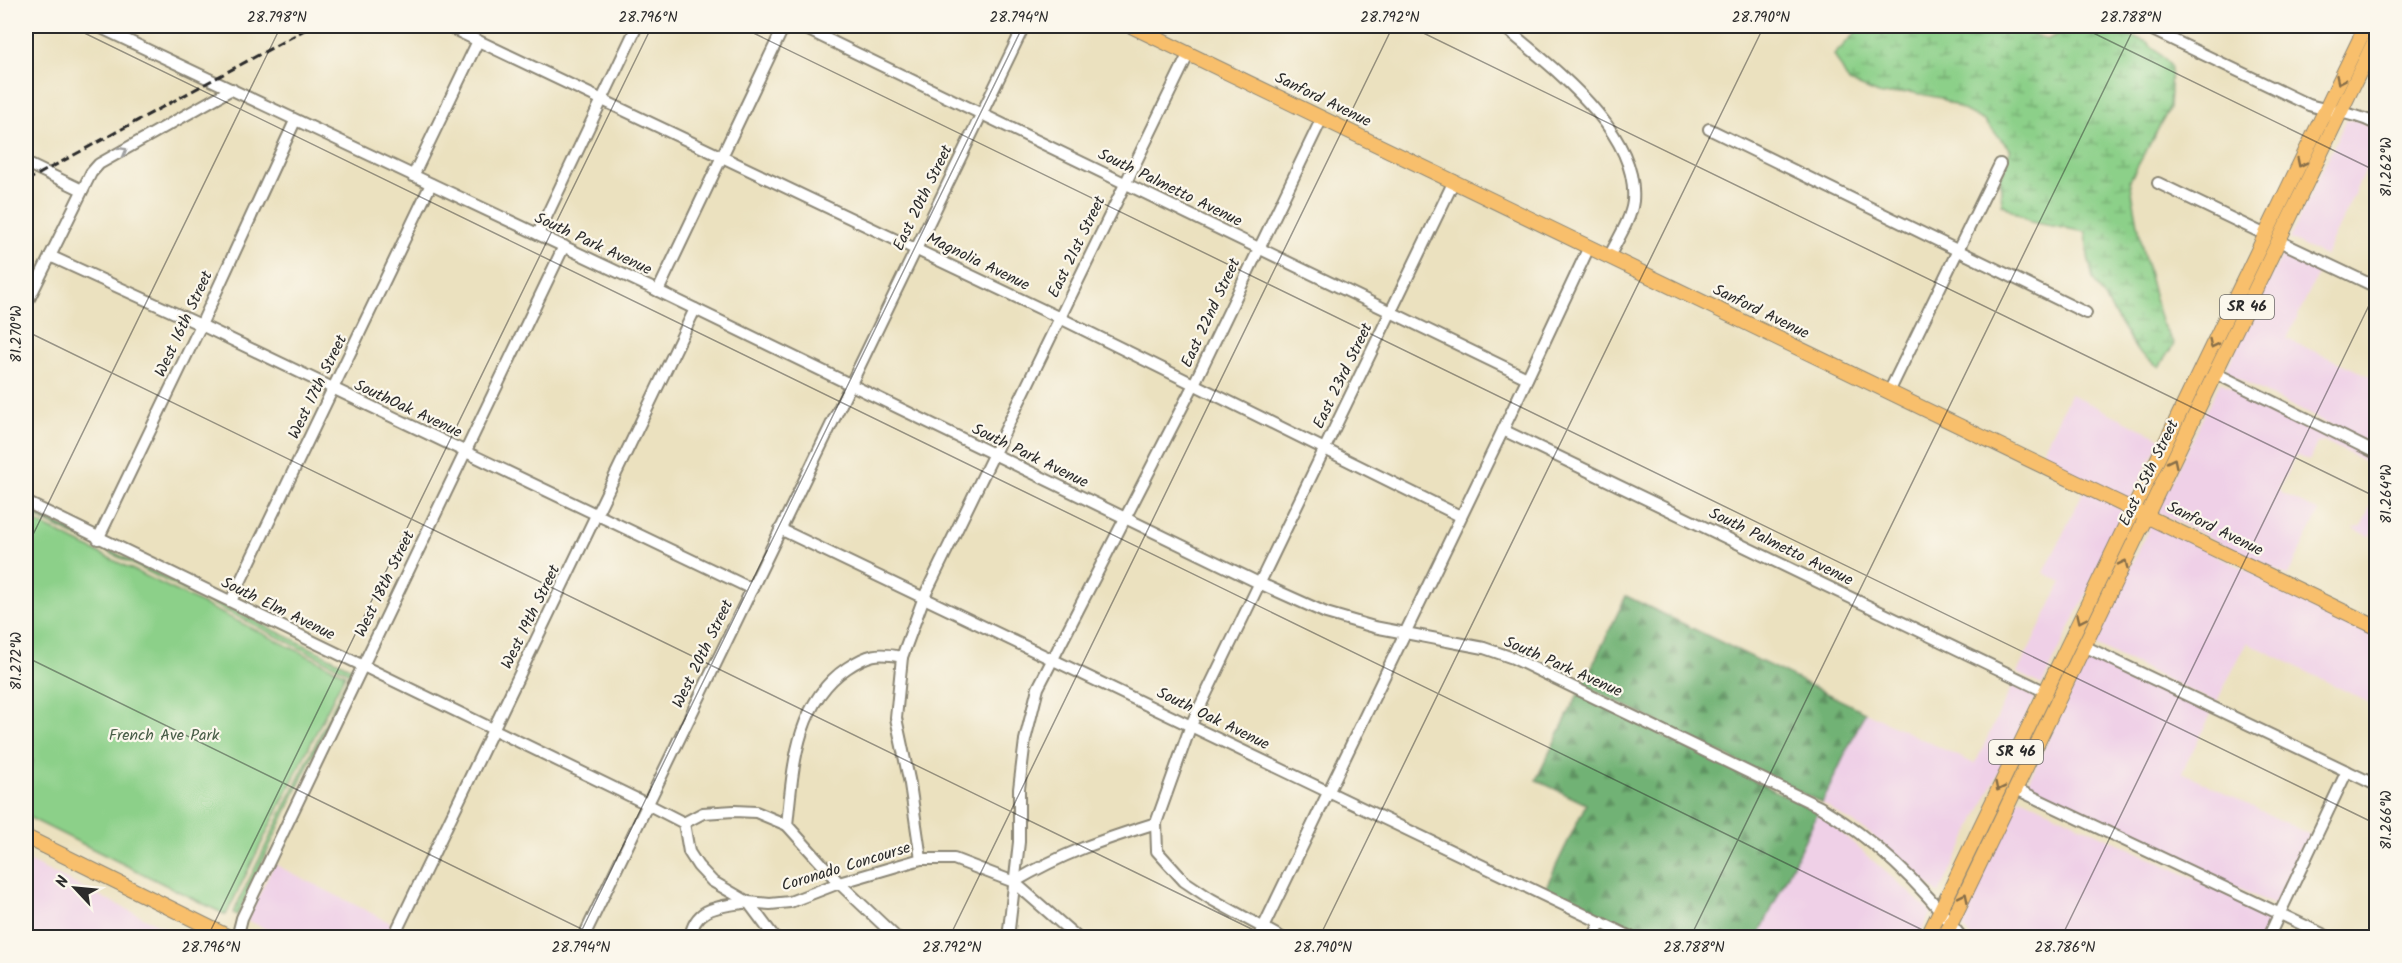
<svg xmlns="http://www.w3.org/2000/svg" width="2402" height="963" viewBox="0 0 2402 963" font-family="Kalam,sans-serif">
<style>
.built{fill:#efd0e7}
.green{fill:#8cd089;stroke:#5c7e5a;stroke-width:1.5}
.forest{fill:url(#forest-firs);stroke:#4e6e50;stroke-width:1.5}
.wetland{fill:url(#wetland-marsh);stroke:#5c7e5a;stroke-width:1.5}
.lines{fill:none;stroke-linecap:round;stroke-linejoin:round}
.minor-casing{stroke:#8b8675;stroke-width:14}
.major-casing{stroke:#8b8675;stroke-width:16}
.minor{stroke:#fff;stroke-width:10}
.major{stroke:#f8bf6c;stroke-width:14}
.rail{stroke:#2b2b2b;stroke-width:3;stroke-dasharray:9 4.5;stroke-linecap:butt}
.oneway{stroke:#876e48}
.oneway2{stroke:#a0a0a0}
.ticks{fill:none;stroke:#2b2b2b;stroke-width:1.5;stroke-opacity:0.45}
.labels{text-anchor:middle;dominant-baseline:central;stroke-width:4.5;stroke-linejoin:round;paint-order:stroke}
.shield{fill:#fbf7ec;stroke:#696865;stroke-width:1.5}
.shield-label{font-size:15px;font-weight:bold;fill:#2b2b2b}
.street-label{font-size:16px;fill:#2b2b2b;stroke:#fbf7ec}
.park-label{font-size:16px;fill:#485d47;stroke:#fbf7ec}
.neatline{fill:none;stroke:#2b2b2b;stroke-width:2}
.ticks-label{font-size:15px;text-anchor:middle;fill:#2b2b2b}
</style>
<defs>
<pattern id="forest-firs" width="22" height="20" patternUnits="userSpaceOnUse" patternTransform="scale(1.5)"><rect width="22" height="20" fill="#71b275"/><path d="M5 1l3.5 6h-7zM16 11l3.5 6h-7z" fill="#5d9160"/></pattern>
<pattern id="wetland-marsh" width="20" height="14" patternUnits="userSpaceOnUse" patternTransform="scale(1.5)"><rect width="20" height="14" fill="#8cd089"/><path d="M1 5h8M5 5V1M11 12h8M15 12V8" fill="none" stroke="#73a970"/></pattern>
</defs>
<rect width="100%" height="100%" fill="#fbf7ec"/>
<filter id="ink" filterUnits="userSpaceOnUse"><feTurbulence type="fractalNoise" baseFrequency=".0167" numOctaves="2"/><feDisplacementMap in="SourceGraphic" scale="12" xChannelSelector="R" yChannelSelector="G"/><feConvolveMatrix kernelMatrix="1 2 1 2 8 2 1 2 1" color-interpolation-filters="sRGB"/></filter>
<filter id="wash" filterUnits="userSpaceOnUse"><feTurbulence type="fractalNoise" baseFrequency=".008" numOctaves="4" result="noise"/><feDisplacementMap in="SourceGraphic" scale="24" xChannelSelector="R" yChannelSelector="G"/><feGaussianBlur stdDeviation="1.35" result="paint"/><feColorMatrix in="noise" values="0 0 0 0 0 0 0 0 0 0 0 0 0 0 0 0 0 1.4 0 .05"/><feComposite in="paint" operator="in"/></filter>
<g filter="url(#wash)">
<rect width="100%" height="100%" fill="#ebe1bf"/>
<g class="built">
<polygon points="2346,120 2357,120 2376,129 2376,147 2325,256 2289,239"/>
<polygon points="2284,250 2321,267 2287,339 2376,379 2376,448 2225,372"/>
<polygon points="2220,382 2376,459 2376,491 2369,485 2375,467 2324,441 2317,443 2309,461 2298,456 2294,458 2279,489 2280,492 2319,512 2288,576 2157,512"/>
<polygon points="2070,394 2161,438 2130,501 2040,457"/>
<polygon points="2084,490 2127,511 2042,685 2017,673 2062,582 2044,573"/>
<polygon points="2376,493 2376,524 2371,537 2353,528 2361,527"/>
<polygon points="2151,524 2376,632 2376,706 2247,642 2216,703 2093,644"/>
<polygon points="2089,655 2212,712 2182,772 2310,835 2276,906 2025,788"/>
<polygon points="2014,682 2037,694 1939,894 1868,832 1822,803 1865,712 1975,764"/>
<polygon points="2020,797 2272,915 2262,938 1970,937 1960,922"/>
<polygon points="1818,812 1931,912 1919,937 1758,937"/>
<polygon points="26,860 184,937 26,937"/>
<polygon points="274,864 393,924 386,937 283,937 247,920"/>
</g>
<g class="green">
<polygon points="26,517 345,674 226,915 26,816 26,775 33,761 26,757"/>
<polygon points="101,546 354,669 237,915 233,913 350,673 100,548"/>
</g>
<g class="forest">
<polygon points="26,508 101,546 100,548 26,512"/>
<polygon points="1626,596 1865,712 1822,803 1583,685"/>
<polygon points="1578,694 1818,812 1758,937 1645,937 1545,889 1586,804 1536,780"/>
</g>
<polygon class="wetland" points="1862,26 2020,26 2022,29 2046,40 2071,29 2103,26 2147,42 2171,66 2169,109 2130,180 2143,252 2161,322 2174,344 2159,367 2137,351 2093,279 2088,256 2086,232 2031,222 2002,204 2000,178 2008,162 2004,160 2011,150 1984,121 1941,98 1910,92 1881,95 1849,82 1834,55"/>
</g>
<g filter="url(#ink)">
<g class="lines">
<g class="minor-casing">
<g id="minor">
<path d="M97,26L658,291L1259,583L1326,613L1374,627L1484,648L1513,658L1820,807C1876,840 1923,886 1962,938"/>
<polyline points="447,26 1060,318 1460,516"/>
<polyline points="800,26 1527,378"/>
<path d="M1503,26C1551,67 1639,130 1633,201C1631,220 1617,240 1609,257"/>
<path d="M2144,26L2309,105C2334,113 2353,112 2376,124"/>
<polyline points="1709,129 2086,313"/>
<polyline points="26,163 82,190"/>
<polyline points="413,176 478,41"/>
<polyline points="2158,183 2266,235"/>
<polyline points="538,234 637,26"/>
<polyline points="2279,241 2376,287"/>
<polyline points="50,256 201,325 752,589"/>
<polyline points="658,291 784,26"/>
<polyline points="26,305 91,173 99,164 232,89"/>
<polyline points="2215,373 2376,453"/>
<polyline points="1889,392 2000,164"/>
<polyline points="1503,430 2046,692"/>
<polyline points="26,502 647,804 684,823 689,852 698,866 712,881 748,902 770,904 790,902 839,883 921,859 954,859 1014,882 1078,938"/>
<polyline points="780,529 1633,938"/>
<polyline points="98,539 201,325 295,121"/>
<polyline points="231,601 431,184"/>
<polyline points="2084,646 2376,785"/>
<polyline points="2016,789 2331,938"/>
<polyline points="684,823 703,813 734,811 756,812 787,825 839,883 897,938"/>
<path d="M787,825C793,770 795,703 847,668C868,654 877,652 902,657"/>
<polyline points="921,859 910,784 896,718 902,657 924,597 1189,53"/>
<path d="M1014,882C1063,853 1102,840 1156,823"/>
<polyline points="237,938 242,918 564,246"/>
<polyline points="393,938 695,309"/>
<polyline points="583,938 1024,26"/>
<path d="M690,938C695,905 721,907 748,902L775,938"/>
<polyline points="1008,938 1019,842 1019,789 1025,740 1038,688 1194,384 1322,118"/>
<polyline points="1258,938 1503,430 1589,247"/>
<polyline points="1282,938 1211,899 1184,881 1157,851 1156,823 1191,725 1454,181"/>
<polyline points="1593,938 1601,922"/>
<polyline points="2268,938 2347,771"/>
</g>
</g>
<g class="major-casing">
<g id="major">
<polyline points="1131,26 2376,627"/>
<polyline points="26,837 231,938"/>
<polyline points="1927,938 2366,26"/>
<polyline points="1944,938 2376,38"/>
</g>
</g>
<use href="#minor" class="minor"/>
<use href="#major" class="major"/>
<polyline class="rail" points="26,181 312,26"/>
</g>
<defs><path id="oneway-chevron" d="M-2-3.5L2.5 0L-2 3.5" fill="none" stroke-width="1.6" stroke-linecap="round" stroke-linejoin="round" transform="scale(1.5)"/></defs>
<g class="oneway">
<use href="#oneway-chevron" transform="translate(2340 80) rotate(115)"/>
<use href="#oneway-chevron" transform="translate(2301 163) rotate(116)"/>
<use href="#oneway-chevron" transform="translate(2213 344) rotate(116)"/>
<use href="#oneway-chevron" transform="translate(2173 462) rotate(-64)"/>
<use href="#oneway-chevron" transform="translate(2124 564) rotate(-64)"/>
<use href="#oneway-chevron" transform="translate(2081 619) rotate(115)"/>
<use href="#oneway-chevron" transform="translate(1999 787) rotate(116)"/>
<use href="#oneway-chevron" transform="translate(1964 897) rotate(-64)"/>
</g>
<use class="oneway2" href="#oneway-chevron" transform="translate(123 151) rotate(-30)"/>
</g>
<path class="ticks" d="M70,26L1939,938M739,26L2376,824M1409,26L2376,497M2079,26L2376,171M26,331L1270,938M26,549L281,26M26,657L600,938M207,938L652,26M578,938L1023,26M949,938L1393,26M1319,938L1764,26M1690,938L2135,26M2061,938L2376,291"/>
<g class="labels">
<g class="shield">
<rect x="2220" y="295" width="54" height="24" rx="4.5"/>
<rect x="1989" y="740" width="54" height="24" rx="4.5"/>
</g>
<g class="shield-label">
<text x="2247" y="307">SR 46</text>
<text x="2016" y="752">SR 46</text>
</g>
<g class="street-label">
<text transform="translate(1323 100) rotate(26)">Sanford Avenue</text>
<text transform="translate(1170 188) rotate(26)">South Palmetto Avenue</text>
<text transform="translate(923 198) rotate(-64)">East 20th Street</text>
<text transform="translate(593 244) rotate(25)">South Park Avenue</text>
<text transform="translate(1077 247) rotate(-64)">East 21st Street</text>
<text transform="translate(978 262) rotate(26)">Magnolia Avenue</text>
<text transform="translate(1761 312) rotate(26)">Sanford Avenue</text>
<text transform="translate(1211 313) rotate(-65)">East 22nd Street</text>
<text transform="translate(184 324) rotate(-65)">West 16th Street</text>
<text transform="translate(1343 376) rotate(-64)">East 23rd Street</text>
<text transform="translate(318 387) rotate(-64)">West 17th Street</text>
<text transform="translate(408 409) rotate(25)">SouthOak Avenue</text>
<text transform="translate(1030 456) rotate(26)">South Park Avenue</text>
<text transform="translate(2149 473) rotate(-64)">East 25th Street</text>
<text transform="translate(2215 529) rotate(26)">Sanford Avenue</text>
<text transform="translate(1781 547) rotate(26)">South Palmetto Avenue</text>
<text transform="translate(385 584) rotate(-64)">West 18th Street</text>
<text transform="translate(278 609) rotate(26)">South Elm Avenue</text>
<text transform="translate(531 617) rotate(-64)">West 19th Street</text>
<text transform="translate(703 654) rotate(-64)">West 20th Street</text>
<text transform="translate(1563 667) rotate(24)">South Park Avenue</text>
<text transform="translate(1213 719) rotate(26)">South Oak Avenue</text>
<text transform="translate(846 867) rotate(-17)">Coronado Concourse</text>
</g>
<g class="park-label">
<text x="164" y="735">French Ave Park</text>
</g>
</g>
<rect width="2402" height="963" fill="none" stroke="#fbf7ec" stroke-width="66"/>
<g transform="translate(75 888) rotate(296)" stroke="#fbf7ec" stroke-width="4.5" paint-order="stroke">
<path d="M0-4.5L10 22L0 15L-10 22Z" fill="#2b2b2b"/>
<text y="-9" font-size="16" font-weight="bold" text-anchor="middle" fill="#2b2b2b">N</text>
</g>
<rect x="33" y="33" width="2336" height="897" class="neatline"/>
<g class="ticks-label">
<text x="277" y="22">28.798°N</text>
<text x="648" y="22">28.796°N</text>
<text x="1019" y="22">28.794°N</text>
<text x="1390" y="22">28.792°N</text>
<text x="1761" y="22">28.790°N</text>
<text x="2131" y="22">28.788°N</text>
<text transform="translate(2386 167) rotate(-90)" y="5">81.262°W</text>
<text transform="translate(16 334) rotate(-90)" y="5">81.270°W</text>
<text transform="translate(2386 494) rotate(-90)" y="5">81.264°W</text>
<text transform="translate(16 661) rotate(-90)" y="5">81.272°W</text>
<text transform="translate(2386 820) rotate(-90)" y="5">81.266°W</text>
<text x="211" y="952">28.796°N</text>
<text x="581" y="952">28.794°N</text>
<text x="952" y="952">28.792°N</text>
<text x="1323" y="952">28.790°N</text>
<text x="1694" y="952">28.788°N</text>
<text x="2065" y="952">28.786°N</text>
</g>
</svg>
